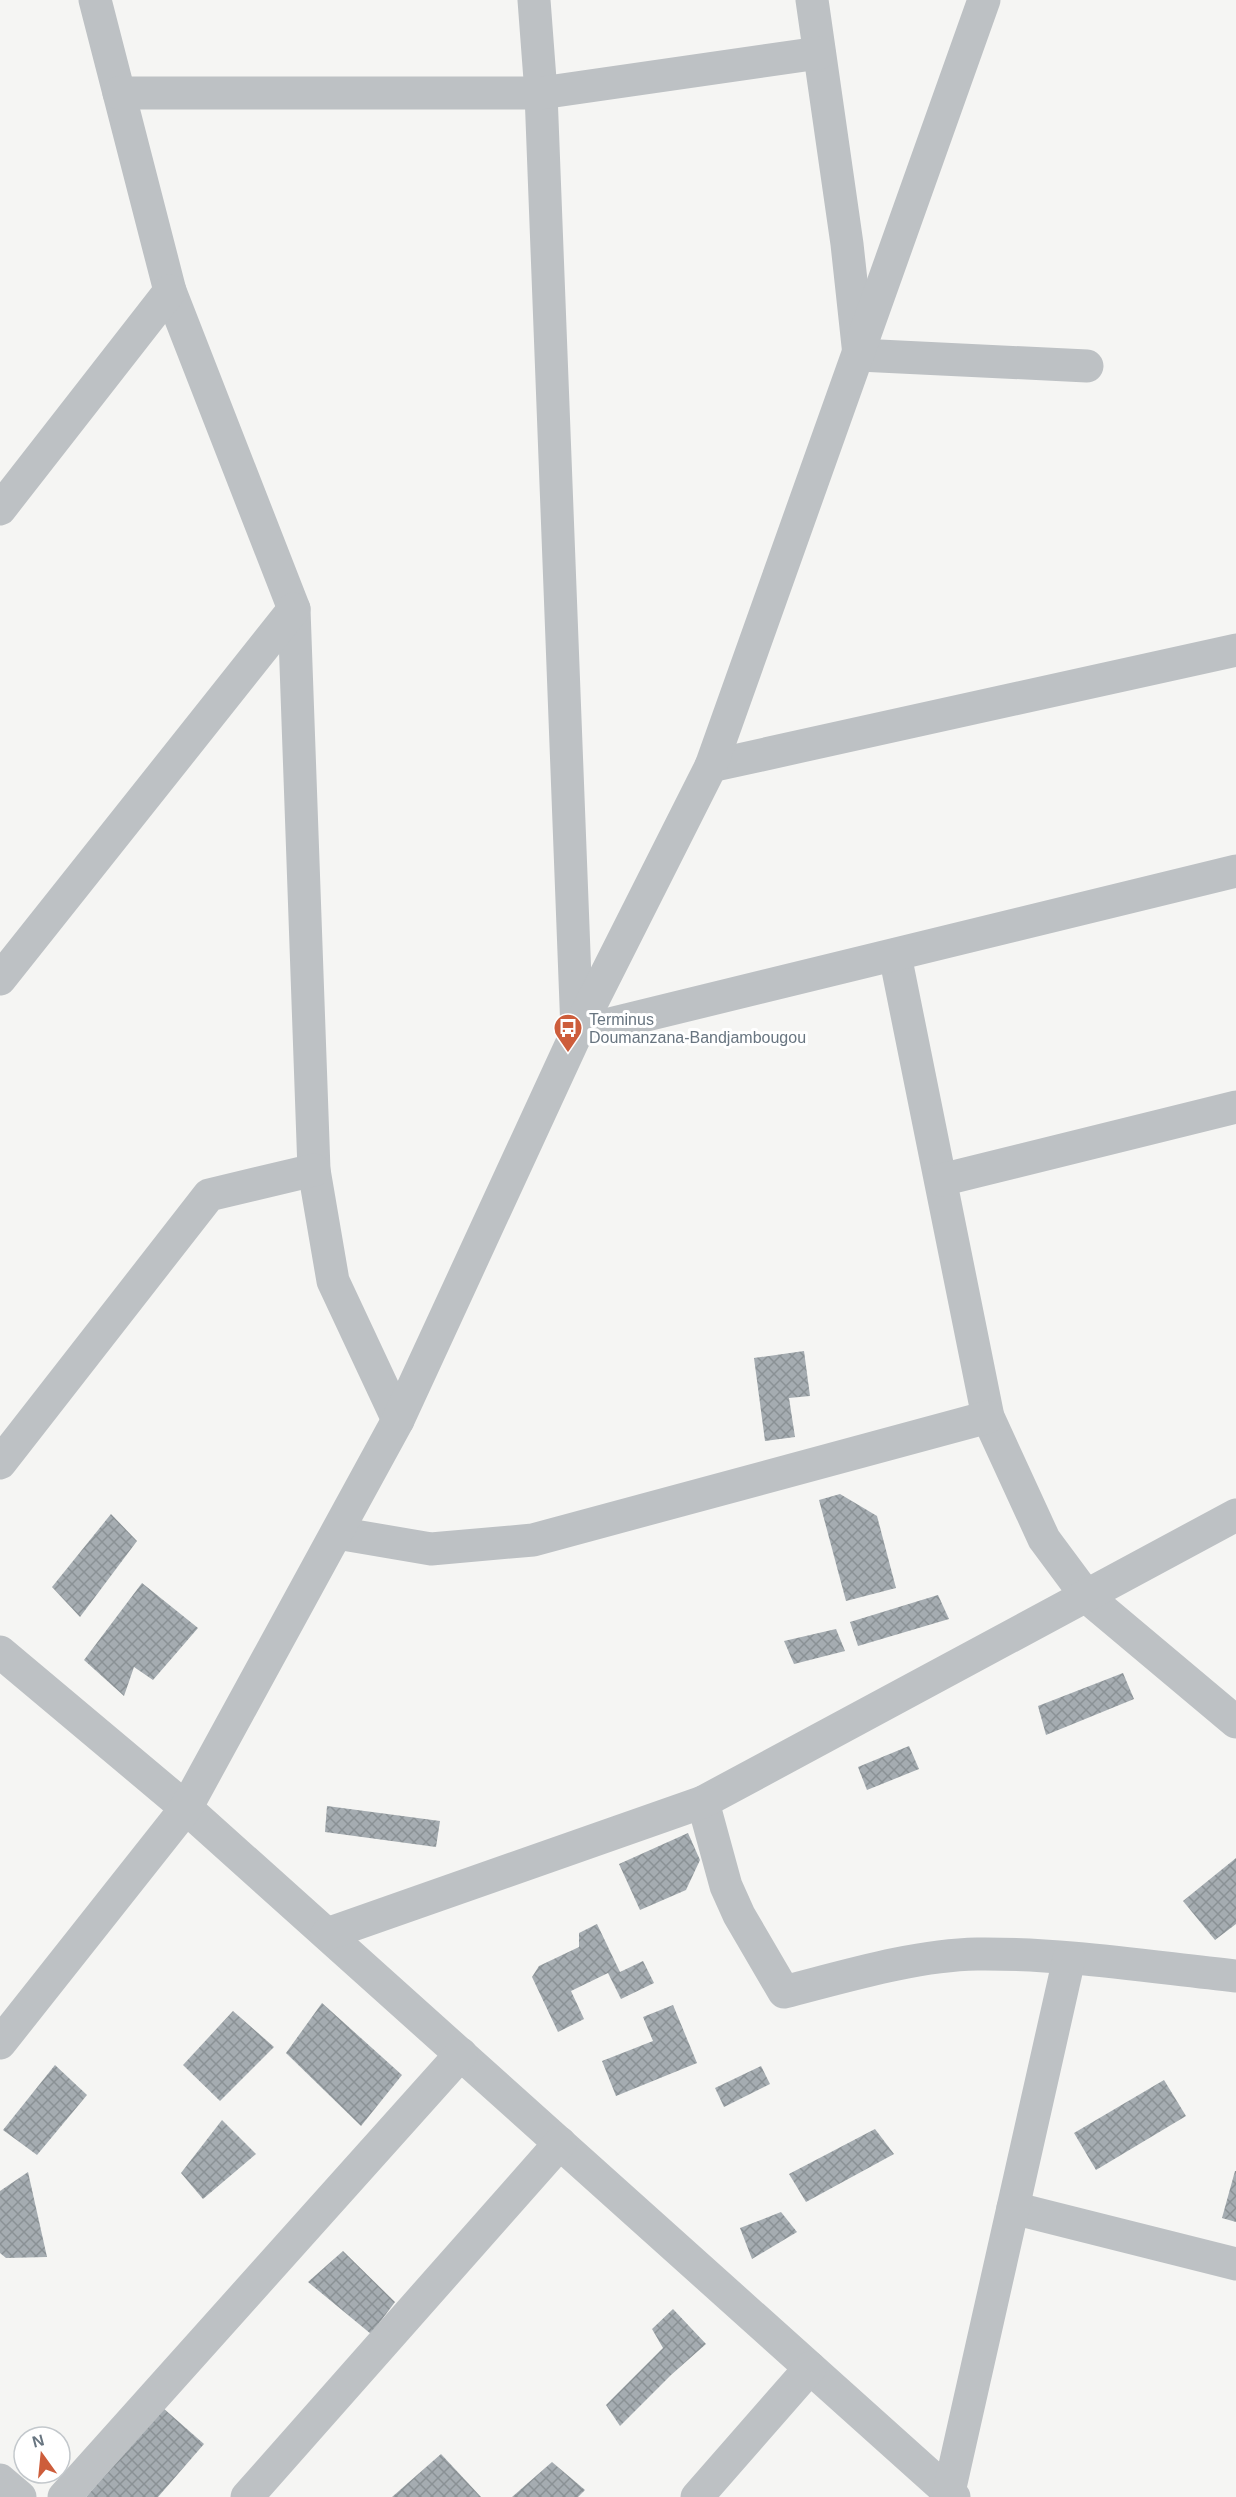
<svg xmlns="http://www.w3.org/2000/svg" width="1236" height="2497" viewBox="0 0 1236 2497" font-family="Helvetica,sans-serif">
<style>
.building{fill:url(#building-cross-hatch)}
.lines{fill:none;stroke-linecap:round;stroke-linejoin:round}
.minor{stroke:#bdc1c4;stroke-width:33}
.labels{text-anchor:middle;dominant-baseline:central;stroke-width:6;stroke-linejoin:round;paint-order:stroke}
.poi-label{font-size:16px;fill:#687580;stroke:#fff;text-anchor:start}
</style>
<defs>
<pattern id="building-cross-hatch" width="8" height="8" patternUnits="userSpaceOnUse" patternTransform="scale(1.5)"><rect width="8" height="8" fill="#a5acb1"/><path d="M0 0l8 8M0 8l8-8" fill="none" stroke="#8a9195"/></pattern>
</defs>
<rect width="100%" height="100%" fill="#f5f5f3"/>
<g class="building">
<polygon points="804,1351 810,1396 789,1398 795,1437 765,1441 754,1358"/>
<polygon points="840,1494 877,1516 896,1588 846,1601 819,1500"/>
<polygon points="111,1514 137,1541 80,1617 52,1587"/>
<polygon points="142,1583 198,1628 153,1680 134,1667 124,1696 84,1660"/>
<polygon points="938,1595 949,1619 858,1646 850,1622"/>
<polygon points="836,1629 845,1651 794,1664 784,1641"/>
<polygon points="1123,1673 1134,1699 1046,1735 1038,1706"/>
<polygon points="909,1746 919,1769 867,1790 858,1767"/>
<polygon points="327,1806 440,1821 436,1847 325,1832"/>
<polygon points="688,1833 700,1860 686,1890 640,1910 619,1864"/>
<polygon points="1236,1858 1236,1924 1215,1940 1183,1901"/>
<polygon points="597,1924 620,1972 643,1961 654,1983 621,1999 608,1973 571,1991 584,2019 558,2032 532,1977 539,1966 579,1947 579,1933"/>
<polygon points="322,2003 402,2075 361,2126 286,2053"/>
<polygon points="673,2005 697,2063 616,2096 602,2061 653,2041 643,2017"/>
<polygon points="233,2011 274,2047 220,2101 183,2065"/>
<polygon points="55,2065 87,2095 37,2155 3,2130"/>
<polygon points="761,2066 770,2084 724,2107 715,2088"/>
<polygon points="1164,2080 1186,2116 1096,2170 1074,2133"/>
<polygon points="222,2120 256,2154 203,2199 181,2173"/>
<polygon points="875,2129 894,2154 806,2202 789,2174"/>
<polygon points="1235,2171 1236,2171 1236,2222 1222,2218"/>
<polygon points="28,2172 47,2257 6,2258 0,2253 0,2191"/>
<polygon points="781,2212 797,2232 752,2259 740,2228"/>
<polygon points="343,2251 395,2302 371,2334 308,2282"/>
<polygon points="673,2309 706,2344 671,2375 620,2426 606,2405 663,2348 652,2329"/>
<polygon points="163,2408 204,2444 158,2497 86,2497"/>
<polygon points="441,2454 481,2497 392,2497"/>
<polygon points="552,2462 585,2490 578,2497 512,2497"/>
</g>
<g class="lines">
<g class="minor">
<polyline points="95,0 170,291 294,609 314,1170 333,1281 398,1420"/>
<polyline points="534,0 541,93 577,1031"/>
<polyline points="812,0 847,244 859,355 1087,366"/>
<polyline points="119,93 541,93 819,53"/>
<polyline points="0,509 170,291"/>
<polyline points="711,766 1236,650"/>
<polyline points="895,955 988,1417 1044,1539 1087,1597 1236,1722"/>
<polyline points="0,979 294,609"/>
<polyline points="577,1032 1236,871"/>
<polyline points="941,1180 1236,1107"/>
<polyline points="0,1463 209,1195 314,1170"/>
<polyline points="337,1533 431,1549 533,1540 988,1417"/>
<polyline points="0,1652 186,1808 954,2497"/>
<path d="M703,1802L726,1886L739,1915L784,1992C843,1977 915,1955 977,1954C1063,1953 1150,1967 1236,1976"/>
<polyline points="327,1934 703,1802 1236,1515"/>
<polyline points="0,2043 186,1808 398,1420 577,1032 711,766 984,0"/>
<polyline points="1013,2208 1236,2264"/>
<polyline points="0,2480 20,2497"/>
<polyline points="949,2492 1069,1959"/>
<polyline points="64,2497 461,2054"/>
<polyline points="247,2497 560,2143"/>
<polyline points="697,2497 810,2368"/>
</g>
</g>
<defs>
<g id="bus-pin" transform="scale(1.5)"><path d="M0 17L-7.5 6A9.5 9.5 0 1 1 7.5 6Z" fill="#cd5d3b" stroke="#fff"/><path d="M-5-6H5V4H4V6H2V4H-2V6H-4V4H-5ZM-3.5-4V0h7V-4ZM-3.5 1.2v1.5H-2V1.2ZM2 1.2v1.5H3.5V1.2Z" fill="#fff"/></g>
</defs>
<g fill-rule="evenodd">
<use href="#bus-pin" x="568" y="1028"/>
</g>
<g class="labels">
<g class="poi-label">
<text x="589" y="1019">Terminus<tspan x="589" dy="18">Doumanzana-Bandjambougou</tspan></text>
</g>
</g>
<g transform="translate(42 2455) rotate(345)"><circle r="28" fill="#ffffff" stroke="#c3c8cc" stroke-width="1.5"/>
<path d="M0-4.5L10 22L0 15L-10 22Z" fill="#cd5d3b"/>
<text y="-9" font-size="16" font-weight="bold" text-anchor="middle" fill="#687580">N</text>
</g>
</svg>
